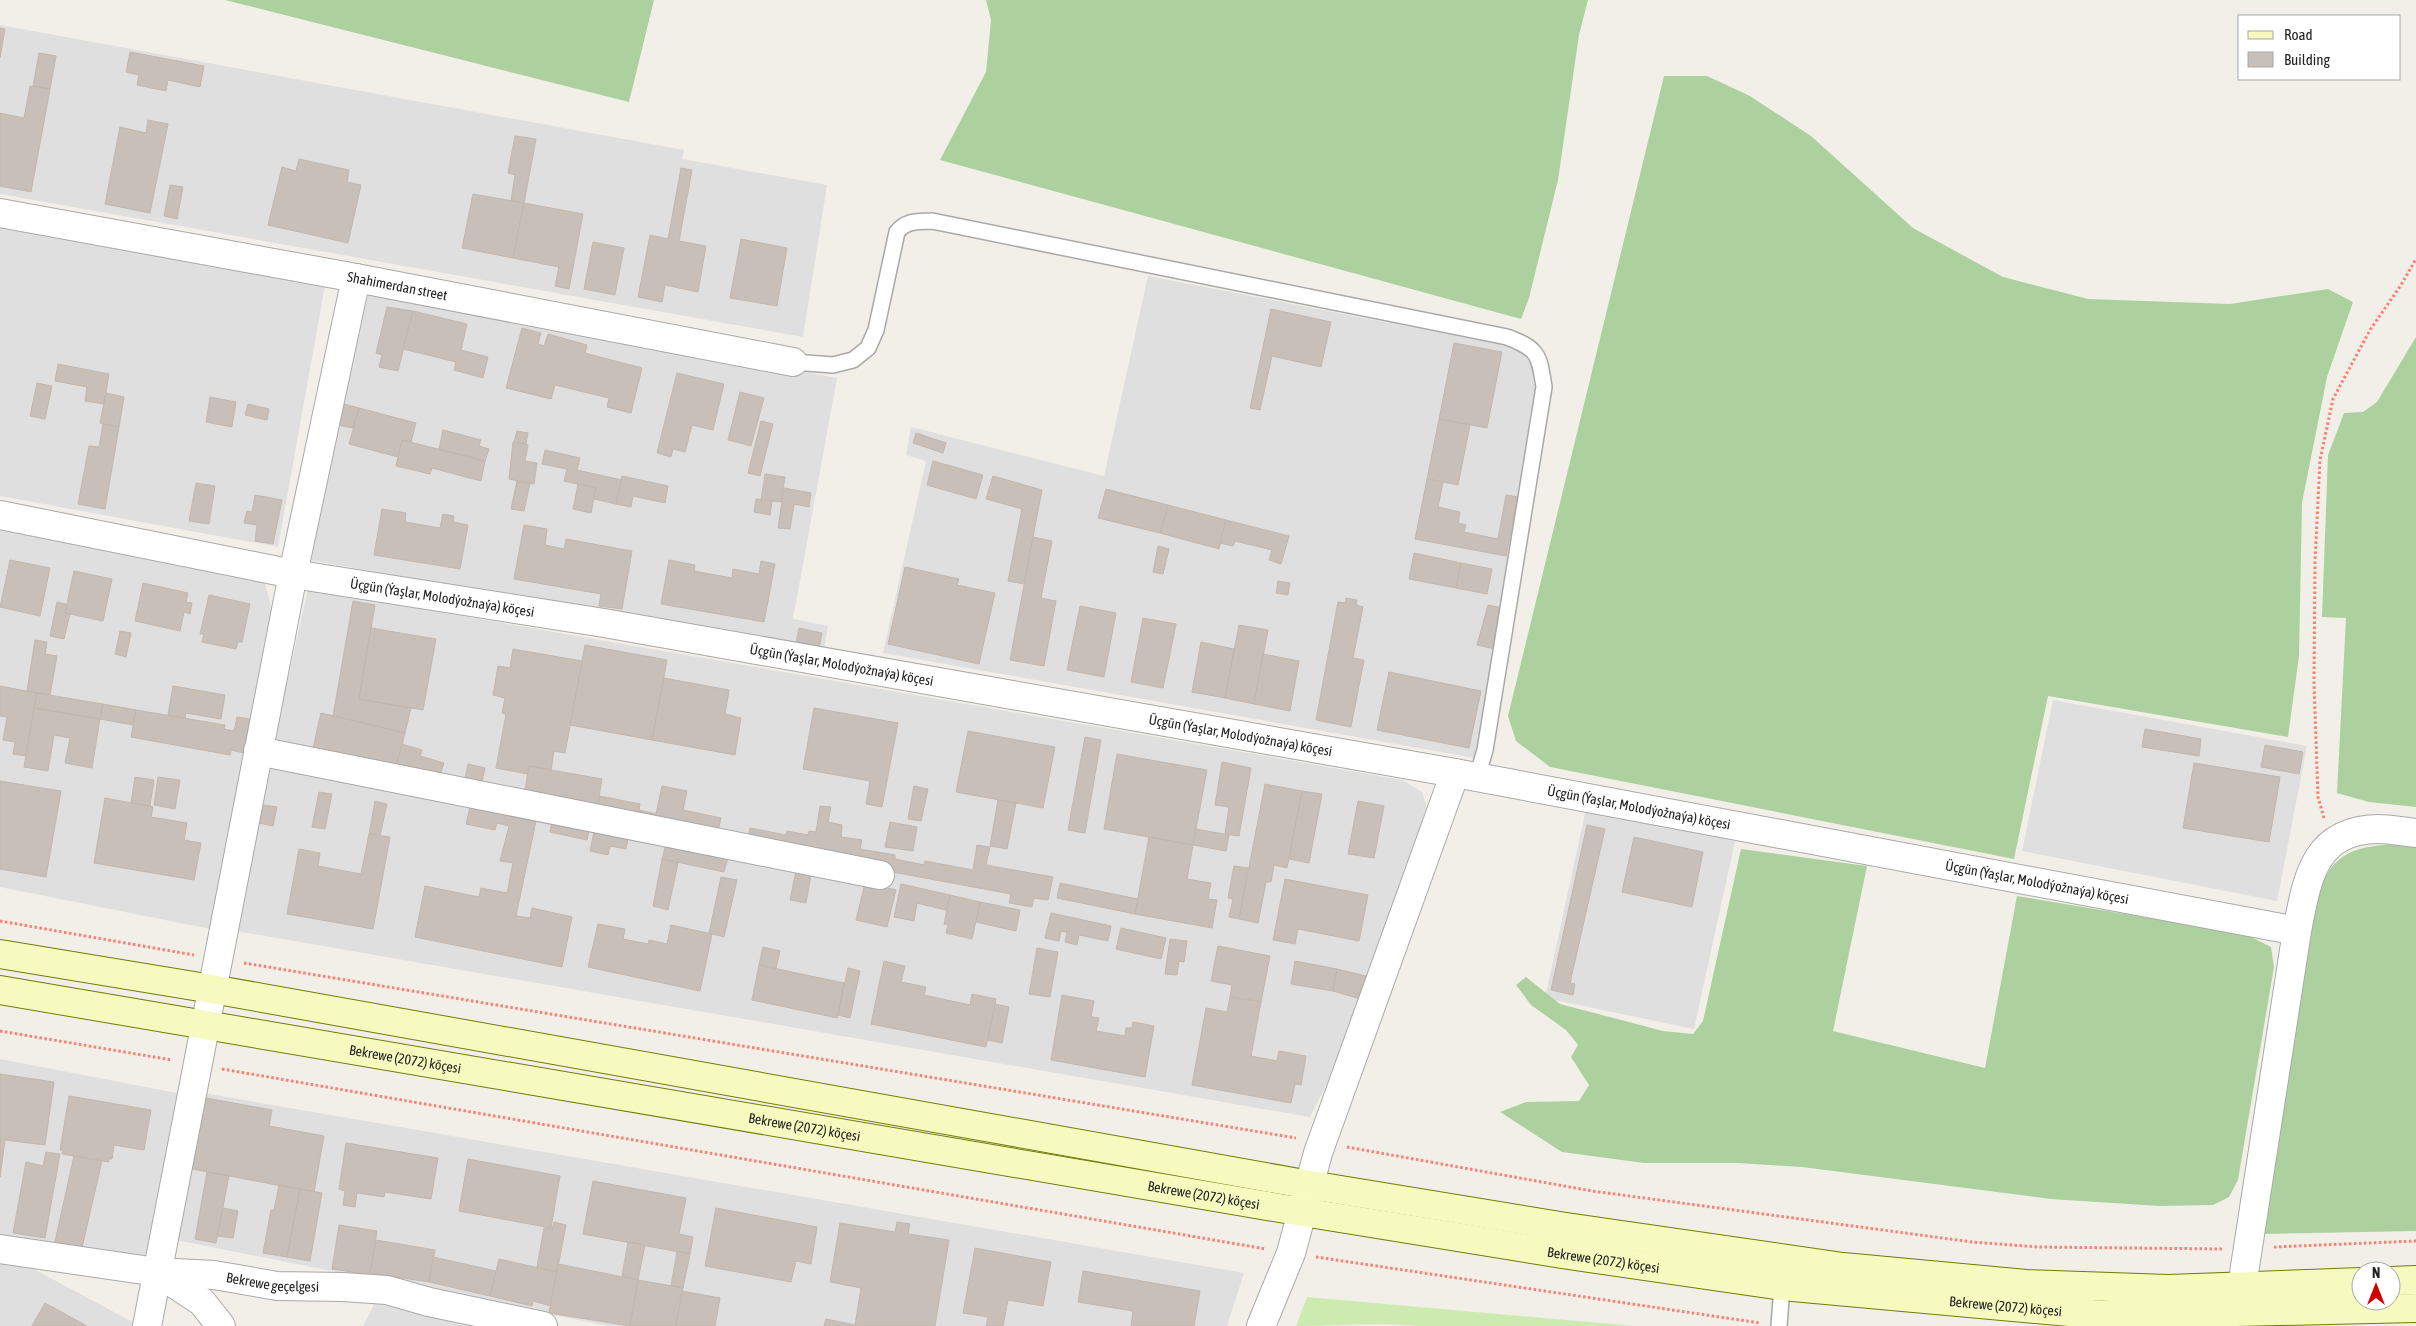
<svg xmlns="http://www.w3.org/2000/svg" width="2416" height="1326" viewBox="0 0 2416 1326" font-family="'Asap Condensed',sans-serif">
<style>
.residential{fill:#e0dfdf}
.grass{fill:#cdebb0}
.forest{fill:#add19e}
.building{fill:#c7bfb8;stroke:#c4b6ab}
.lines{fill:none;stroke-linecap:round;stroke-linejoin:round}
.service-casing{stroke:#a9a9a9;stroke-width:18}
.minor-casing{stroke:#a9a9a9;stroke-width:30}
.secondary-casing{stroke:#707d05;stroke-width:30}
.path{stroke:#fa8072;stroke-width:3;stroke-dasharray:2.5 2.5;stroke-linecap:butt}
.service{stroke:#fff;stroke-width:15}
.minor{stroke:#fff;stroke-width:28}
.secondary{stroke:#f7fabf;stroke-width:28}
.labels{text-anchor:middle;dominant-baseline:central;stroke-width:4.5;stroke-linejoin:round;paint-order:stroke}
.street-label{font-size:14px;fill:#222;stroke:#fff}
</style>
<rect width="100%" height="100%" fill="#f2efe9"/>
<g class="residential">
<polygon points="0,25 684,150 682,159 827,185 803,337 0,194"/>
<polygon points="0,223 326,280 278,547 0,496"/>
<polygon points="1148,276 1508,346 1525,355 1533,366 1537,378 1521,478 1522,511 1498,650 1475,758 883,653 926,461 906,455 911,427 1104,476"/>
<polygon points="368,291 837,378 793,619 828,626 824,651 304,559"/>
<polygon points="0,522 263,576 273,613 210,929 0,887"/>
<polygon points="308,589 1402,780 1422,792 1427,808 1365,1010 1310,1117 236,931 261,799"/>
<polygon points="2053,700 2307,746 2277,901 2022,851"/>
<polygon points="1586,809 1735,841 1694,1029 1545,998"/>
<polygon points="0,1059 177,1093 145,1264 0,1242"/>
<polygon points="198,1092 1244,1273 1227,1326 608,1326 171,1239"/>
<polygon points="0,1257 15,1259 140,1326 0,1326"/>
<polygon points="376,1301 496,1326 363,1326"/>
</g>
<path class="grass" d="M1307,1297L1634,1326H1418C1377,1322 1336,1326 1296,1326Z"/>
<g class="forest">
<polygon points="225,0 654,0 629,102"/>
<polygon points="986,0 1588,0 1579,35 1558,180 1529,298 1521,319 940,160 986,72 991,20"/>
<polygon points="1664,76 1707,76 1750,96 1811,136 1913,228 2003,277 2088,299 2230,304 2328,289 2353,302 2327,377 2302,503 2299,656 2288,737 2048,696 2014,859 1550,767 1516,741 1508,716"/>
<polygon points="2416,337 2416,807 2369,802 2337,793 2346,618 2322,617 2328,455 2344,413 2363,412 2377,402"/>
<path d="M2416,844V1231L2261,1234L2317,896C2321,887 2325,876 2331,868C2351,842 2387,845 2416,844Z"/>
<polygon points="1741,849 1867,866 1833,1031 1985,1068 2017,896 2245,934 2271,947 2274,967 2238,1180 2229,1197 2213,1205 2159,1206 2051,1199 1802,1167 1738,1163 1644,1163 1562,1152 1500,1112 1526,1102 1579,1101 1589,1085 1571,1057 1578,1045 1566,1030 1531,1005 1516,985 1526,977 1560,1004 1663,1031 1693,1034 1703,1021"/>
</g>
<g class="building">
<polygon points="0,28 5,29 0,58"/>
<polygon points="130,52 204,66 200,87 168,80 166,91 137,85 139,75 126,72"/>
<polygon points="39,53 56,56 50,89 33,86"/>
<polygon points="30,86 50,89 31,192 0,186 0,113 24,118"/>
<polygon points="148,120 168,124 150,213 105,204 120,127 146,133"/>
<polygon points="515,136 536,139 524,203 511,201 515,175 508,173"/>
<polygon points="299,159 349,170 347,182 361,185 348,243 268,225 282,167 296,171"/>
<polygon points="681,168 692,170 679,241 706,246 698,292 665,285 662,302 638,297 650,235 668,239"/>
<polygon points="170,185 183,187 177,219 164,216"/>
<polygon points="473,194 524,203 513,258 462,248"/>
<polygon points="524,203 583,214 569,289 555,286 559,267 513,258"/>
<polygon points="741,239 787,248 777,306 730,298"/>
<polygon points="593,242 624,248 615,295 584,289"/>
<polygon points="387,307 413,311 398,371 379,367 382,355 376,353"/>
<polygon points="1271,309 1331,322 1321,367 1272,356 1260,410 1250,408"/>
<polygon points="413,311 467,324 461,350 488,357 483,378 454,370 456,362 403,349"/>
<polygon points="522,328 541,333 538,344 544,346 548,334 587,345 585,353 642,368 631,413 607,407 609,398 555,385 551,399 506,388"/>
<polygon points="1454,343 1502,352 1487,428 1439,419"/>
<polygon points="58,364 109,374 104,404 85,401 87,387 55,381"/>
<polygon points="677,373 724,384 713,430 692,425 685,452 673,449 671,457 657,453"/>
<polygon points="37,383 52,386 45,419 30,416"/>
<polygon points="740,392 764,398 751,446 728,440"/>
<polygon points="106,393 124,397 119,427 100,423"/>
<polygon points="210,397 236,402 232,427 206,422"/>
<polygon points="248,404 269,409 267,420 245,415"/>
<polygon points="344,404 359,408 353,428 338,425"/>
<polygon points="359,408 416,423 411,442 402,440 398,457 349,444"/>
<polygon points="1439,419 1470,425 1458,485 1427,479"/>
<polygon points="761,421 773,424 760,476 748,473"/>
<polygon points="103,424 119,427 105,509 78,504 89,446 99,447"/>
<polygon points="443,430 481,440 479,446 489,449 485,461 439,449"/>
<polygon points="517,431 528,433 526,444 514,442"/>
<polygon points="916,433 946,443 943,453 913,443"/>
<polygon points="402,440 485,461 481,481 432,468 430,474 396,466"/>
<polygon points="513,442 528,445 525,461 537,463 534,484 509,479"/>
<polygon points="545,450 580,458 577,470 622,480 616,504 594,499 596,488 564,481 567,469 542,464"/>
<polygon points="933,461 983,475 976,499 927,485"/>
<polygon points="765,474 785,477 781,502 761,500"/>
<polygon points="622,476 668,486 665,503 633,496 631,507 616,504"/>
<polygon points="993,476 1042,490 1024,584 1008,581 1022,509 986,499"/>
<polygon points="1427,479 1443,482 1438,507 1460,512 1458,523 1466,525 1464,532 1498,539 1506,495 1518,497 1506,556 1415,539"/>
<polygon points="517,481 530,483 524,511 511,509"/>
<polygon points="196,483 215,486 209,524 189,521"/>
<polygon points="578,484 596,488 591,513 573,509"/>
<polygon points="784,488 811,493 809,507 794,504 790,529 778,528"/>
<polygon points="1106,489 1168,505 1160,533 1098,518"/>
<polygon points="255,495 282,500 273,544 255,541 257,525 244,523 247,511 252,512"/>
<polygon points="756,499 772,501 770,515 754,512"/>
<polygon points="1168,505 1226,520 1219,549 1160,533"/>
<polygon points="382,509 406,513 405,522 440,528 443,514 454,516 453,522 468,525 460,569 374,555"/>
<polygon points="1226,520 1289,536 1281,564 1269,560 1272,550 1235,541 1233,546 1220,543"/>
<polygon points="524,525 547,529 545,545 564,549 566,539 632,551 622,609 599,606 601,594 514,579"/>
<polygon points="1033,537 1052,541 1041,598 1056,601 1044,666 1010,660"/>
<polygon points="1158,546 1169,549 1163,574 1153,572"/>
<polygon points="1414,553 1461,563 1456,588 1409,579"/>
<polygon points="10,560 50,568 40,616 0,607"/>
<polygon points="669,560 695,565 694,571 732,578 733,569 759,574 761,561 775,564 764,622 661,604"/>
<polygon points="1461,563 1492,569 1487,594 1456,588"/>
<polygon points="905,567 959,579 957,585 995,593 979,664 888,644"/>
<polygon points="74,571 112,579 103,621 65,613"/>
<polygon points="1278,581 1290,583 1288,595 1276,593"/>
<polygon points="143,583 188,593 186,602 192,603 190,614 184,612 180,631 135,621"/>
<polygon points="209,595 250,604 242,642 238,642 236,649 202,642 204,634 200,634"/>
<polygon points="1346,598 1357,600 1356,605 1363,607 1353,658 1364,660 1351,727 1316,720 1338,602 1345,603"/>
<polygon points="353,601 375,605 359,699 411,708 405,733 333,716"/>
<polygon points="57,602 66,604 65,613 70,614 64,639 50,636"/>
<polygon points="1488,605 1503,608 1495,649 1477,645"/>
<polygon points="1080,606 1116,613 1104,677 1067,670"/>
<polygon points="1143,618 1176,624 1163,688 1131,682"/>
<polygon points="1239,625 1268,630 1254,704 1225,698"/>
<polygon points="371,628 436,639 423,710 359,699"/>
<polygon points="799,628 822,633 819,648 796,643"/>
<polygon points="120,631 131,633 126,657 115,654"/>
<polygon points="35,640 47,642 45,654 57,656 50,695 27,691"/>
<polygon points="1201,642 1234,649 1225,698 1192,692"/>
<polygon points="585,645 667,660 652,740 570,725"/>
<polygon points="513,649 582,661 565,753 554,751 551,770 529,766 527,774 496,768 506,714 502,713 505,698 493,695 498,666 510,668"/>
<polygon points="1263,654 1299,661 1290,711 1254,704"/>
<polygon points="1389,672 1481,691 1469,748 1377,730"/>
<polygon points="664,678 729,690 725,714 741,718 735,755 652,740"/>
<polygon points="0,686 37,693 26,756 13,754 15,742 3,740 7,717 0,716"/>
<polygon points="173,686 225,695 221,719 186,713 185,719 168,715"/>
<polygon points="37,693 103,704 100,719 34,708"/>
<polygon points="103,704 136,710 133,725 100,719"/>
<polygon points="34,708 100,719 92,768 65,763 70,738 54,735 48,771 24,767"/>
<polygon points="814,708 898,723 882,807 866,804 870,781 803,769"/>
<polygon points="136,710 225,725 224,729 234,731 237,717 250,719 244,753 231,750 230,755 131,737"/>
<polygon points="321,713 405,733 396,768 313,748"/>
<polygon points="2145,729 2201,739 2199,756 2142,747"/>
<polygon points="968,731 1055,747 1043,808 956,792"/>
<polygon points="1085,737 1101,740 1085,833 1068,830"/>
<polygon points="402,744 422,750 420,756 444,763 438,781 396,768"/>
<polygon points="2265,745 2303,752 2299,774 2261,767"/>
<polygon points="1117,754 1207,770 1193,845 1104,829"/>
<polygon points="1222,762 1251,768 1239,836 1225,834 1229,807 1215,805"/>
<polygon points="2194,763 2280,777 2269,842 2183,828"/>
<polygon points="468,764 485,768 480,791 463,788"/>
<polygon points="529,766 602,779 596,815 523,802"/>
<polygon points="135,777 154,780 150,806 131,803"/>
<polygon points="158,777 180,780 175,809 154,805"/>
<polygon points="0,781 61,791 46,877 0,869"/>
<polygon points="1265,784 1302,791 1287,868 1274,865 1271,882 1266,882 1258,923 1239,919"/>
<polygon points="662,786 687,791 683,810 721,818 716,840 637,823 639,810 656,814"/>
<polygon points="914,786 928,789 921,821 908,819"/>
<polygon points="1302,791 1322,794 1309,863 1289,859"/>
<polygon points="319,792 332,794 325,829 312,827"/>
<polygon points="600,796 640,804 637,823 596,815"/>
<polygon points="105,798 153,807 151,817 187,823 184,840 201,843 194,880 94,863"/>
<polygon points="998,800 1016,803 1007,849 990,846"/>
<polygon points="375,801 387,804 380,836 369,834"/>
<polygon points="1358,801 1384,806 1374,858 1348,854"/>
<polygon points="263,805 277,807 273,826 259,823"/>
<polygon points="820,806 831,807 828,822 842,825 841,837 862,840 860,849 895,855 895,859 924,865 925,861 973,870 977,845 990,847 986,865 1053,877 1048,900 1034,898 1032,907 1009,903 1011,894 747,845 750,828 786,835 787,831 808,835 809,831 816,832"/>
<polygon points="470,807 536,821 516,916 530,918 532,908 572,917 562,967 415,937 425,886 479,897 481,888 507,893 513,863 500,861 509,826 497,823 495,830 466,824"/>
<polygon points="552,822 589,830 587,840 550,832"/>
<polygon points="890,822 917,827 913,851 885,847"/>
<polygon points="1587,825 1605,829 1570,983 1575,984 1573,995 1551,990"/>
<polygon points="1196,829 1229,835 1226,851 1193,845"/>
<polygon points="594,831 628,838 626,849 610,846 608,855 590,851"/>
<polygon points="369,834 390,837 373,929 287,914 299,849 320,853 318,866 361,874"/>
<polygon points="1149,837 1193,845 1187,879 1211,883 1208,899 1217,900 1212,928 1135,914"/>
<polygon points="1634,837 1703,852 1692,907 1622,892"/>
<polygon points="667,840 729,854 724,872 662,859"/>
<polygon points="662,859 678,863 668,910 653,906"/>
<polygon points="797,866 812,869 806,903 790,900"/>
<polygon points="1234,866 1248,868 1239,919 1229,917 1233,899 1228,898"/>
<polygon points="721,877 737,880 724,937 709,933"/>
<polygon points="1285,879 1368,895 1359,941 1298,929 1295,944 1273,940"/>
<polygon points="865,883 896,890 887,927 856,920"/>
<polygon points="1060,883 1138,899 1135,914 1057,898"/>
<polygon points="901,884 950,895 946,910 917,903 914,921 894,917"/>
<polygon points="950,895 980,902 972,939 946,933 948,925 944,924"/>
<polygon points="980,902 1020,910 1016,931 976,922"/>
<polygon points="1051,913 1111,926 1108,941 1079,935 1077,945 1065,942 1067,932 1061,931 1059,941 1045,938"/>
<polygon points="598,924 625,929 623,939 648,944 649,940 667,944 671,925 712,934 700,991 588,967"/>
<polygon points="1121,928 1166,938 1161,959 1116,949"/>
<polygon points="1170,939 1187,941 1184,962 1179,961 1177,975 1165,974"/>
<polygon points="1218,946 1270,956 1261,1002 1230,997 1232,985 1211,981"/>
<polygon points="763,947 780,951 776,968 759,965"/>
<polygon points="1037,948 1058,952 1050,997 1029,994"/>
<polygon points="884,961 905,966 901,982 926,987 924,995 970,1005 972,994 996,999 986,1047 871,1024"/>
<polygon points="1295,961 1337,969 1333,991 1291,984"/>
<polygon points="759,965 844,983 837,1018 752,1000"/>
<polygon points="848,968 860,971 850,1018 838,1015"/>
<polygon points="1337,969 1370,977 1364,1000 1333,991"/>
<polygon points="1062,995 1094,1001 1091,1017 1099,1018 1096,1031 1125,1036 1126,1028 1132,1028 1133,1022 1154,1026 1145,1077 1051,1060"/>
<polygon points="1230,997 1261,1002 1251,1056 1277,1061 1279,1051 1306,1056 1301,1085 1295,1084 1291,1103 1192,1085 1206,1008 1227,1012"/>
<polygon points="995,1004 1009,1007 1002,1043 988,1040"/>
<polygon points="0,1074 54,1082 45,1145 5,1140 0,1177"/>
<polygon points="69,1096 151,1110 144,1150 114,1145 112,1159 109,1159 109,1162 62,1154 63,1150 60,1150"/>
<polygon points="200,1097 272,1110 269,1126 324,1136 314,1192 187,1168"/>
<polygon points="346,1143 438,1158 431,1199 385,1192 384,1197 357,1193 355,1207 343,1205 345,1191 339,1189"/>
<polygon points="46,1152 60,1154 45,1238 13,1233 26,1162 43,1166"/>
<polygon points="74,1156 102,1161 81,1252 54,1246"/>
<polygon points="468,1159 560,1176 551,1228 459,1211"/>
<polygon points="207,1172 229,1176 216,1243 195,1239"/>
<polygon points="593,1181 686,1198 679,1234 693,1237 690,1254 583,1234"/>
<polygon points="279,1185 300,1189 287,1257 263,1253 271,1210 274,1210"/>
<polygon points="300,1189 322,1193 310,1261 287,1257"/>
<polygon points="223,1208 238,1211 233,1238 217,1236"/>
<polygon points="716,1208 817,1227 811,1264 796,1261 791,1282 705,1266"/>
<polygon points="554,1222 566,1225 557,1272 537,1267 544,1228 552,1229"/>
<polygon points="897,1222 910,1224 908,1234 949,1240 935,1326 824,1326 826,1319 855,1325 861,1288 830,1282 840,1223 895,1232"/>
<polygon points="339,1225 377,1231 370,1275 332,1269"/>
<polygon points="376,1240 435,1250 429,1282 370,1273"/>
<polygon points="628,1242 645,1245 638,1280 622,1276"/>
<polygon points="975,1248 1051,1262 1043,1306 1008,1300 1003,1326 986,1326 988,1317 963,1313"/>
<polygon points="677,1251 690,1254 683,1288 671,1286"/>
<polygon points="433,1257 496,1271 490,1296 429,1282"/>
<polygon points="499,1259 557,1272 551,1306 533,1301 532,1306 490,1296"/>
<polygon points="558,1264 638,1280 630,1326 549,1313"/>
<polygon points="1083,1271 1200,1291 1194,1326 1131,1326 1133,1311 1078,1302"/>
<polygon points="638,1280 683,1288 676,1326 630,1326"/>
<polygon points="682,1291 720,1298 715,1326 676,1326"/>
<polygon points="45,1303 87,1326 32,1326"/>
</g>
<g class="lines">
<g class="service-casing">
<g id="service">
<path d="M793,362L833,365L853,360L868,348L876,330L897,232C906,220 918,222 932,221L1507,337C1539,349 1539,355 1544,387L1485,750L1477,777"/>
<polyline points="1779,1326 1782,1286"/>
</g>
</g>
<g class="minor-casing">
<g id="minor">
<path id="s1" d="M0,213L356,278L793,362"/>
<path id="s2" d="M0,515L293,574L604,623L1455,773L2297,931C2307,880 2313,830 2378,829C2390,829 2404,832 2416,833"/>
<polyline points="258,751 880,875"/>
<path id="s3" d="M0,1249L157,1272L214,1275L277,1286L343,1287L387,1290L429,1302L543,1326"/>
<polyline points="158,1273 202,1302 221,1326"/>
<polyline points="2242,1286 2297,931"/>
<polyline points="147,1326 293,574 356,278"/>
<polyline points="1261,1326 1291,1253 1318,1153 1455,773"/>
</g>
</g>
<g class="secondary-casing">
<g id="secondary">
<polyline points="0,954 212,989 1310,1185 1566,1227 1843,1267 2026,1284 2168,1289 2361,1282"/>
<path id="s4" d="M0,990L1303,1212L1562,1254L1782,1286L2102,1315L2416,1308"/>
<polyline points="2391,1281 2416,1280"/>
</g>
</g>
<g class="path">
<polyline points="2324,818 2318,797 2314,683 2315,562 2320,460 2333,399 2370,330 2401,285 2416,259"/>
<polyline points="0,921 194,955"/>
<polyline points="244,963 1296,1138"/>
<polyline points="0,1031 172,1060"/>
<polyline points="222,1069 1266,1249"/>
<polyline points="1347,1147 1592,1191 1972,1242 2038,1247 2223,1249"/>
<polyline points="2274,1247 2416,1241"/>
<polyline points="1316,1257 1760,1323"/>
</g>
<use href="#service" class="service"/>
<use href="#minor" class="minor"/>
<use href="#secondary" class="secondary"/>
</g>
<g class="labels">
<g class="street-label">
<text stroke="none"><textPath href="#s1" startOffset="404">Shahimerdan street</textPath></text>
<text stroke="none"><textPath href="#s2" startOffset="450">Üçgün (Ýaşlar, Molodýožnaýa) köçesi</textPath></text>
<text stroke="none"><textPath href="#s2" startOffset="855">Üçgün (Ýaşlar, Molodýožnaýa) köçesi</textPath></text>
<text stroke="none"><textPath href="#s2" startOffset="1260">Üçgün (Ýaşlar, Molodýožnaýa) köçesi</textPath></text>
<text stroke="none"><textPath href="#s2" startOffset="1665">Üçgün (Ýaşlar, Molodýožnaýa) köçesi</textPath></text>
<text stroke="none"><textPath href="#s2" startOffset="2070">Üçgün (Ýaşlar, Molodýožnaýa) köçesi</textPath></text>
<text stroke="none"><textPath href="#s4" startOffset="411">Bekrewe (2072) köçesi</textPath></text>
<text stroke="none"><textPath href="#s4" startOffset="816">Bekrewe (2072) köçesi</textPath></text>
<text stroke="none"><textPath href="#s4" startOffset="1221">Bekrewe (2072) köçesi</textPath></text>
<text stroke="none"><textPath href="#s4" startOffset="1626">Bekrewe (2072) köçesi</textPath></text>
<text stroke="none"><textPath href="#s3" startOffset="275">Bekrewe geçelgesi</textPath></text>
<text stroke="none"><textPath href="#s4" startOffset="2031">Bekrewe (2072) köçesi</textPath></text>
</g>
</g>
<rect x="2238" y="15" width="162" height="65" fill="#ffffff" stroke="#a7a7a7"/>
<rect x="2248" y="31" width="25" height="8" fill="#f7fabf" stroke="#a7a7a7"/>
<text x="2284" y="40" font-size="15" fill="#222222">Road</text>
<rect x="2248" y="52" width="25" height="15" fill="#c7bfb8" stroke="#a7a7a7"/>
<text x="2284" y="65" font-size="15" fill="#222222">Building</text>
<g transform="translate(2376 1286)"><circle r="24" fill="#ffffff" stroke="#a7a7a7"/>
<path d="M0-4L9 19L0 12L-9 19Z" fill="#d40000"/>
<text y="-8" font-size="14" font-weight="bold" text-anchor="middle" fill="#222222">N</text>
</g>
</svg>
